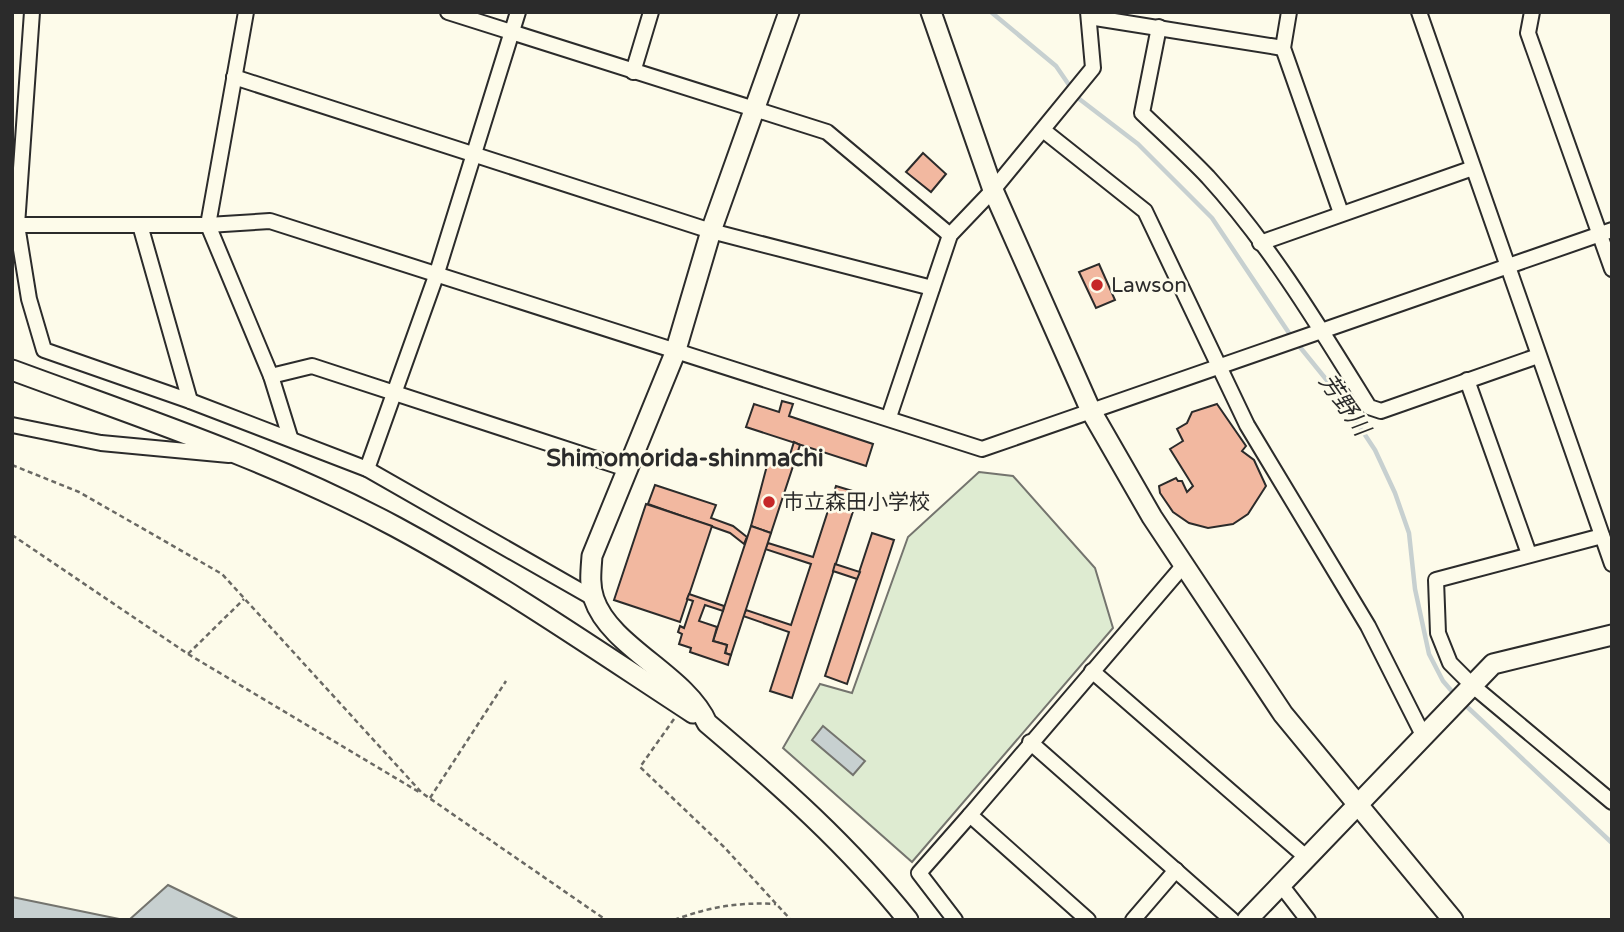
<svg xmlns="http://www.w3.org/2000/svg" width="1624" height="932" viewBox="0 0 1624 932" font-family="'Varela Round','Noto Sans JP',sans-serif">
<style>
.green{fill:#deebd1;stroke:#74746e;stroke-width:2}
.water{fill:#c7d0d0;stroke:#74746e;stroke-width:2}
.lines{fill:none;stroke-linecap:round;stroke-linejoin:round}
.stream{stroke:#c7d0d0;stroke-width:4.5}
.building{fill:#f2b8a0;stroke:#2b2b2b;stroke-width:2}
.street-casing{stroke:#2b2b2b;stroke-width:18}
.secondary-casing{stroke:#2b2b2b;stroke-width:23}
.path{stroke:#6a6964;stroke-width:2.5;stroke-dasharray:5 3.5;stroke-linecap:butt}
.street{stroke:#fdfbea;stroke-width:14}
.secondary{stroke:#fdfbea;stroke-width:19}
.poi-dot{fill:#c62828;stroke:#fdfbea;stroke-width:2.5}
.labels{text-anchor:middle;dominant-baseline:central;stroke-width:5;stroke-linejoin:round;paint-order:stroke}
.poi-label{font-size:21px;fill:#2b2b2b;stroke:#fdfbea;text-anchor:start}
.water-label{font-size:23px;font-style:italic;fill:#2b2b2b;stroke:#fdfbea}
.quarter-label{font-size:24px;font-weight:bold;fill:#2b2b2b;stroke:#fdfbea}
</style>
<rect width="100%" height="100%" fill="#fdfbea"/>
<polygon class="green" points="979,472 1013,476 1095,568 1113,628 912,862 783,748 820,684 852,693 908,537"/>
<g class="water">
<polygon points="823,726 865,761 853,775 812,740"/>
<polygon points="168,885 240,920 129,920"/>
<polygon points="12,897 124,920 12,920"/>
</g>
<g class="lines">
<g class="stream">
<polyline points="991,12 1056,66 1078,98 1138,144 1212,218 1291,336 1338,394 1375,450 1395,493 1409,533 1415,589 1429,654 1443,681 1456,696"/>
<polyline points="1462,702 1612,843"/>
</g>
</g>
<g class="building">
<polygon points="923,153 946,174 931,192 906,172"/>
<polygon points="1099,264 1115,300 1096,308 1079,272"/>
<polygon points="782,401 793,404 789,416 873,444 866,466 746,427 754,404 779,412"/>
<polygon points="1217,404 1246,446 1242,451 1254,460 1266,486 1248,514 1233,524 1208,528 1189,523 1173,512 1160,493 1159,486 1176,478 1178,481 1182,481 1187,492 1193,486 1170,449 1183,441 1177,429 1187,423 1192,412"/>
<polygon points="794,442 800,445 771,533 751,526 769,458 787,464"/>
<polygon points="655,485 716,505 711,518 733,526 747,537 744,544 730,533 648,504"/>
<polygon points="836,486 859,493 792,698 770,691 789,632 743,616 746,610 791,625 811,564 765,549 768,543 813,557"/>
<polygon points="646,504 712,526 680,622 614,600"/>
<polygon points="751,526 771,533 731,655 725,653 727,645 713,641"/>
<polygon points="872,533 894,540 847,684 825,676"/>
<polygon points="835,564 860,572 857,579 833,571"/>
<polygon points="689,594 724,606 723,611 705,605 699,621 717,627 713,641 727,645 725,653 731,655 728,665 690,652 691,648 679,644 682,634 678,632 680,626 684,628 693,601 687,599"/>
</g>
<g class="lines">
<g class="street-casing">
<g id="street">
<polyline points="32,12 17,225 29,299 44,350 190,401 367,469 593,598"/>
<polyline points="246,12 208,225 271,376 290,437"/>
<polyline points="448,12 827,132 950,235"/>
<polyline points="1289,12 1283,48 1341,213"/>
<polyline points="1419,12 1612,564"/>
<polyline points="1532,12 1528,33 1612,269"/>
<polyline points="1089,17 1283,48"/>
<path d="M1159,27L1142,113C1164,134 1187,155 1208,177C1271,246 1320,328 1369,407L1381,411L1538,356"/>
<polyline points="633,72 651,12"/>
<polyline points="234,77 711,231 932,288"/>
<polyline points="1043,130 1145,211 1247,425 1368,626 1424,737"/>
<polyline points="12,225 208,225 270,221 982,449 1612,230"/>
<polyline points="140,225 190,401"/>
<polyline points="1260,243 1473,168"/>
<polyline points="271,376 312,366 627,469"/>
<polyline points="1467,380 1529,554"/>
<polyline points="889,417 950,235 993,190 1093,68 1088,12"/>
<polyline points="12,425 101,443 229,455"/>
<polyline points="367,469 436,276 518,12"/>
<polyline points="1602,536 1436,580 1438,633 1450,663 1473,686 1612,802"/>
<polyline points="1092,671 1306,857"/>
<polyline points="1030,742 1232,920"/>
<polyline points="1281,885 1308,920"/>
<polyline points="955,920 919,873 970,815"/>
<polyline points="1088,920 970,815 1183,566"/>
<polyline points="1133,920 1176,870"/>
</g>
</g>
<g class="secondary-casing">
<g id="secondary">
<path d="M789,12L711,231L675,353L592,556C591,570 589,585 594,599C610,647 686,675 707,723C779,784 849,846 908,920"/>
<polyline points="931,12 993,190 1091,411 1152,517 1283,714 1453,920"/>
<path d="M12,370C142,418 273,461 396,527C498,582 595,649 693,713"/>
<polyline points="1247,920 1493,664 1612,635"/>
</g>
</g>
<g class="path">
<polyline points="12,465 79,492 222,574 422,793 606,920"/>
<polyline points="12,535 188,654 244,599"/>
<polyline points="188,654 419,792"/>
<polyline points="674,719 640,767 724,847 791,920"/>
<polyline points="430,798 506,681"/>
<path d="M674,920C709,907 738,902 776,904"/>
</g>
<use href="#street" class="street"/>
<use href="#secondary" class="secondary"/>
</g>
<g class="poi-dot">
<circle cx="1097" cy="285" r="7"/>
<circle cx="769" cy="502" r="7"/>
</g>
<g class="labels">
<g class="poi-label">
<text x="1111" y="285">Lawson</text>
<text x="783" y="502">市立森田小学校</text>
</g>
<g class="water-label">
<text transform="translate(1344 405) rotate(55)">芳野川</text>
</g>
<g class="quarter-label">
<text x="685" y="458">Shimomorida-shinmachi</text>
</g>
</g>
<rect width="1624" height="932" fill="none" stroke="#2b2b2b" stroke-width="28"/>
</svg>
